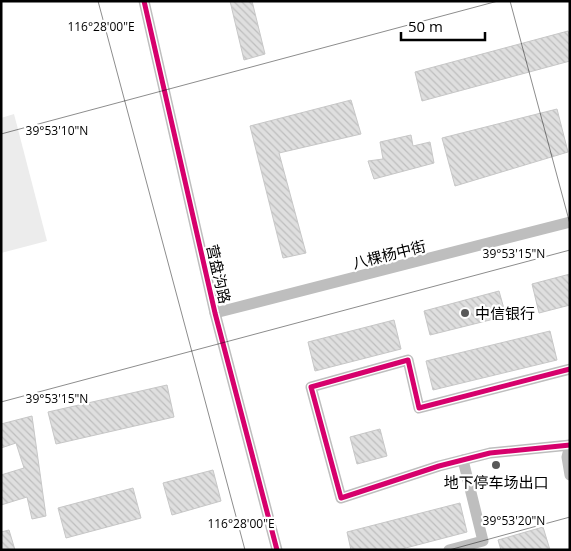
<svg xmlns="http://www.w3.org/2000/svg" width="571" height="551" viewBox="0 0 571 551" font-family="'Open Sans','Noto Sans SC',sans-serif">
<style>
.grass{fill:#ececec}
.building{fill:url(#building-back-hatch);stroke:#c7c7c7}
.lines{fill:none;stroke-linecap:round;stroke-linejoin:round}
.minor{stroke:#bebebe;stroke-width:11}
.cycleway-casing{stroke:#fff;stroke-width:8}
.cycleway{stroke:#d6006c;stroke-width:5}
.ticks{fill:none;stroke:#000;stroke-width:1;stroke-opacity:0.45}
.poi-dot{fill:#595959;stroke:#fff;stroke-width:2}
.labels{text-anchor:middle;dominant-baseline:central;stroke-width:4.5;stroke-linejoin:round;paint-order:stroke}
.street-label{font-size:15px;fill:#000;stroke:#fff}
.poi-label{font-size:15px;fill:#000;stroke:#fff;text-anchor:start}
.ticks-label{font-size:12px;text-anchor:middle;fill:#000;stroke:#fff;stroke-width:4.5;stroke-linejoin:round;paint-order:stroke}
</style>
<defs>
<pattern id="building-back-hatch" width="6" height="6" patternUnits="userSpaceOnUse" patternTransform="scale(1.25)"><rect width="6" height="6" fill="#dfdfdf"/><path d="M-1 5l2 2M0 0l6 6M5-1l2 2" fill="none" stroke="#bebebe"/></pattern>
</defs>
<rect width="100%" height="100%" fill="#fff"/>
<polygon class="grass" points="14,114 47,241 1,253 1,118"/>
<g class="building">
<polygon points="230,1 252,1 265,54 244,60"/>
<polygon points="568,31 570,37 570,61 422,101 415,72"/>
<polygon points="351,100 361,134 279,153 306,253 283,258 250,126"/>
<polygon points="557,109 568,152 455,186 442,138"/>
<polygon points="411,135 413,146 430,142 434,163 374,179 368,161 383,159 380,142"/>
<polygon points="570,274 570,305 539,313 532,284"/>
<polygon points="499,291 506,316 430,335 424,311"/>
<polygon points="394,320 401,349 315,371 308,342"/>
<polygon points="550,331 557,360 433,390 426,361"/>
<polygon points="167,385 174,417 56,444 48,412"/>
<polygon points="32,416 46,516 32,519 27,497 1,505 1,475 24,468 16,443 1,448 1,424"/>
<polygon points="380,429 387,456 357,464 350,437"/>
<polygon points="213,470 221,501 172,515 163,483"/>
<polygon points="133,488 141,518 66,538 58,508"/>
<polygon points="460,503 467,532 398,550 351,550 347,532"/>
<polygon points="543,527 550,550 501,550 498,540"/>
<polygon points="9,530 15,550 1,550 1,532"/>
</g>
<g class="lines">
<g class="minor">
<polyline points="144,1 215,313 277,550"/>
<polyline points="215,313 570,222"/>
<polyline points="570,445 490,453 439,466 341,498 311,387 408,360 419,408 570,369"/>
<polyline points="570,445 567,457 570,475"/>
<polyline points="449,550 483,541 463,460"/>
</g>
<g class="cycleway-casing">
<g id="cycleway">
<polyline points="144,1 215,313 277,550"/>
<polyline points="570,445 490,453 439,466 341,498 311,387 408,360 419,408 570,369"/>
</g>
</g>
<use href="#cycleway" class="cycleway"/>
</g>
<path class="ticks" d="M98,1L245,550M510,1L570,224M1,134L498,1M1,402L570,250M449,550L570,517"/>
<g class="poi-dot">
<circle cx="465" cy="313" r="5"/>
<circle cx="496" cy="465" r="5"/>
</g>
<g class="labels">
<g class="street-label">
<text transform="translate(389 254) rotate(-14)">八棵杨中街</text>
<text transform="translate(219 274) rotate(77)">营盘沟路</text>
</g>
<g class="poi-label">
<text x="475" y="313">中信银行</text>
<text x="496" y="482" text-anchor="middle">地下停车场出口</text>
</g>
</g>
<g class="ticks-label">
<text x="101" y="31">116°28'00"E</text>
<text x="57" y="135">39°53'10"N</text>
<text x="514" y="258">39°53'15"N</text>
<text x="57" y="403">39°53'15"N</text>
<text x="514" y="525">39°53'20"N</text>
<text x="241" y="528">116°28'00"E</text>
</g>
<rect width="571" height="551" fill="none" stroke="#000000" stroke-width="5"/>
<path d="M401 32v8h84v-8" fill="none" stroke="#000000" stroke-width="2.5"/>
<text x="408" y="32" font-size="15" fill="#000000" stroke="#ffffff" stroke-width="4" paint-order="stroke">50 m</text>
</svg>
